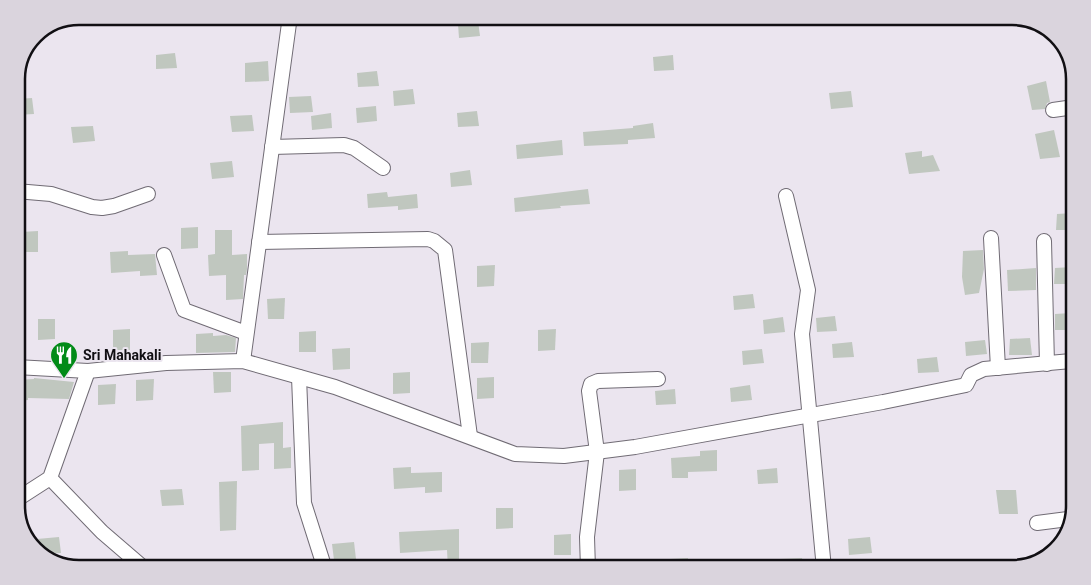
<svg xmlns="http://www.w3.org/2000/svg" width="1091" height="585" viewBox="0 0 1091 585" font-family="Roboto,sans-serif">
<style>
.building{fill:#c0c7bf}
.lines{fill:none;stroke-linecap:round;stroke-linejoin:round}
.minor-casing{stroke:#706b74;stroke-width:16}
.minor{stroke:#fff;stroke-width:14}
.labels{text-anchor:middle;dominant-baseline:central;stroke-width:4;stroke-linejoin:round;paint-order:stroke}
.poi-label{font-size:14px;font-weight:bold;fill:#110f13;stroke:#ebe5ef;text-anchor:start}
.rim{fill:none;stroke:#110f13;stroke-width:2.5}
</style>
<rect width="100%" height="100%" fill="#ebe5ef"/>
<g class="building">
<polygon points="212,16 240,16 240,23 212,24"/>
<polygon points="478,21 480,36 459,38 458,24"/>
<polygon points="175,53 177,68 156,69 156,55"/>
<polygon points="673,55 674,70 654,71 653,57"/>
<polygon points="268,61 269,81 245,82 245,63"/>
<polygon points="377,71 379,86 358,87 357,73"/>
<polygon points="1046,81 1050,102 1047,103 1045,109 1032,110 1027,86"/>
<polygon points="413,89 415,104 394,106 393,91"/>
<polygon points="851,91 853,107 831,109 829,93"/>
<polygon points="311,96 313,112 290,113 289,97"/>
<polygon points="32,98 34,114 16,115 16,99"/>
<polygon points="376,106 377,121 357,123 356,108"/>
<polygon points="477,111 479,126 458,127 457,113"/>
<polygon points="331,113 332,128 312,130 311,116"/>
<polygon points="252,115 254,131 232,132 230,116"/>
<polygon points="653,123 655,138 628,140 628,144 584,146 583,132 633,128 633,126"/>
<polygon points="93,126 95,141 73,143 71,127"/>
<polygon points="1054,130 1060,157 1040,159 1035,134"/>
<polygon points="562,140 563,155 517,159 516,145"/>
<polygon points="922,151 922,157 933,155 940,171 909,174 905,153"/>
<polygon points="232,161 234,177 212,179 210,163"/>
<polygon points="470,170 472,185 451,187 450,173"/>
<polygon points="588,189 590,204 560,206 561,208 515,212 514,198"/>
<polygon points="387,192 388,197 417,194 418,208 398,210 398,206 368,208 367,194"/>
<polygon points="1073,213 1072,230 1056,230 1057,214"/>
<polygon points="198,227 198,248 181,249 181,228"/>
<polygon points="215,230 232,230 232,255 247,254 247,269 246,275 244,275 243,299 226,300 226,275 209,276 208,255 215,254"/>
<polygon points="38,231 38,252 21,252 21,232"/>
<polygon points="983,250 984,269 979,293 965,295 962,277 963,251"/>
<polygon points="128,251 128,255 155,254 157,275 140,276 140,271 111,273 110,252"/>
<polygon points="495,265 494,286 477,287 477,266"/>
<polygon points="1072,267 1072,284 1054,284 1055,268"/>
<polygon points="1036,268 1036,290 1008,291 1007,270"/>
<polygon points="753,294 755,308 734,310 733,296"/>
<polygon points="285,298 284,319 268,319 267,299"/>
<polygon points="1071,313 1071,330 1055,330 1055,314"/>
<polygon points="835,316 837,331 817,332 816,318"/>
<polygon points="783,317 785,332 764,334 763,320"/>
<polygon points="38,319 55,319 55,339 38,340"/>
<polygon points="130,329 130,350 113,350 113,330"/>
<polygon points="556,329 555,350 538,351 538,330"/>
<polygon points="316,331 316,352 299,352 299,332"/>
<polygon points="213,333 213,336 226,335 236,338 235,352 196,353 196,334"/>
<polygon points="1030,338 1032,355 1009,355 1010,339"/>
<polygon points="985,340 987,354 966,356 965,342"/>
<polygon points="489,342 488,363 471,363 471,343"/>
<polygon points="852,342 854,357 833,358 832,344"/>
<polygon points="350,348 350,369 333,370 332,349"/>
<polygon points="762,349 764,363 743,365 742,351"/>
<polygon points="937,357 939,372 918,373 917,359"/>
<polygon points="213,372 231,372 231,392 214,393"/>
<polygon points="410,372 410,393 393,394 393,373"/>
<polygon points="494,377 494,398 477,399 477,378"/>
<polygon points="34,378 74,382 69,399 28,398 28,400 16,401 16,380 34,379"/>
<polygon points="154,379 153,400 136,401 136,380"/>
<polygon points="116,384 115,404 98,405 98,385"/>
<polygon points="750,385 752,400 731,402 730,388"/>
<polygon points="675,389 676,404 656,405 655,391"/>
<polygon points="283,422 283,448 291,447 291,468 274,469 274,443 259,444 259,470 242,471 241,426"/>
<polygon points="717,450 717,471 688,472 688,478 672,478 671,458 700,456 700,451"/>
<polygon points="411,467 411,473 442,472 442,492 425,493 425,487 394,489 393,468"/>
<polygon points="777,468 778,483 758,484 757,470"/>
<polygon points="636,469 636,490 619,491 619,470"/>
<polygon points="237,481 236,530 220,531 219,482"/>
<polygon points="182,489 184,505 162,506 160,490"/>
<polygon points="996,490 1016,490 1018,514 999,514"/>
<polygon points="496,508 513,508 513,528 496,529"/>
<polygon points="459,529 459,569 448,569 447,550 400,553 399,532"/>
<polygon points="571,534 571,555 554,555 554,535"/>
<polygon points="59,537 61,553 41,554 38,551 37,539"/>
<polygon points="870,537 872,553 849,555 848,539"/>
<polygon points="354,542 356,559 334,560 332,544"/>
<polygon points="688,558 688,569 670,569 670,559"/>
<polygon points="802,558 804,569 781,569 780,559"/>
<polygon points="638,561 637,569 606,569 606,562"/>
</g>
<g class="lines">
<g class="minor-casing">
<g id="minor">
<polyline points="1000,18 1000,16"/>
<polyline points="1053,110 1074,107"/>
<polyline points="272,147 344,145 354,148 383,168"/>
<polyline points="16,191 51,194 92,207 102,208 114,206 148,194"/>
<polyline points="786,196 808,290 802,334 824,569"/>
<polyline points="991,238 998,368"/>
<polyline points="1044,241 1047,364"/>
<polyline points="259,242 428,239 434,241 445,250 470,436"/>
<polyline points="164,255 184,310 246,333"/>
<polyline points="243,361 290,16"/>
<polyline points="16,367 88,371 166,363 243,361 335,387 515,454 564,456 635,447 883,402 966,385 971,375 984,369 1071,361"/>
<polyline points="299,377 304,503 325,569"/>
<polyline points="50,478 102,532 145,569"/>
<polyline points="16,502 19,498 50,478 88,371"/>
<polyline points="1037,523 1068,519"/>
<polyline points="588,569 587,537 597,452 589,391 591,384 598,381 658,379"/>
</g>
</g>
<use href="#minor" class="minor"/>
</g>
<defs>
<g id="restaurant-pin" transform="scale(1.4375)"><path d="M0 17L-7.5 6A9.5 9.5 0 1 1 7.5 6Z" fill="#028b18" stroke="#ebe5ef"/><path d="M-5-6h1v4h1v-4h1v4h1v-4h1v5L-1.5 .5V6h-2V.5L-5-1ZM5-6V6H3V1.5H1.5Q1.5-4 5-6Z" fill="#fff"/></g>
</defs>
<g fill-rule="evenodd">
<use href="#restaurant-pin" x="64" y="355"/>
</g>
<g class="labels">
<g class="poi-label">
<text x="83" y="355">Sri Mahakali</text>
</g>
</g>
<path d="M0 0H1091V585H0ZM79 25H1012A54 54 0 0 1 1066 79V506A54 54 0 0 1 1012 560H79A54 54 0 0 1 25 506V79A54 54 0 0 1 79 25Z" fill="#dad4dd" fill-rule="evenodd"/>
<path class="rim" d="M79 25H1012A54 54 0 0 1 1066 79V506A54 54 0 0 1 1012 560H79A54 54 0 0 1 25 506V79A54 54 0 0 1 79 25Z"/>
</svg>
